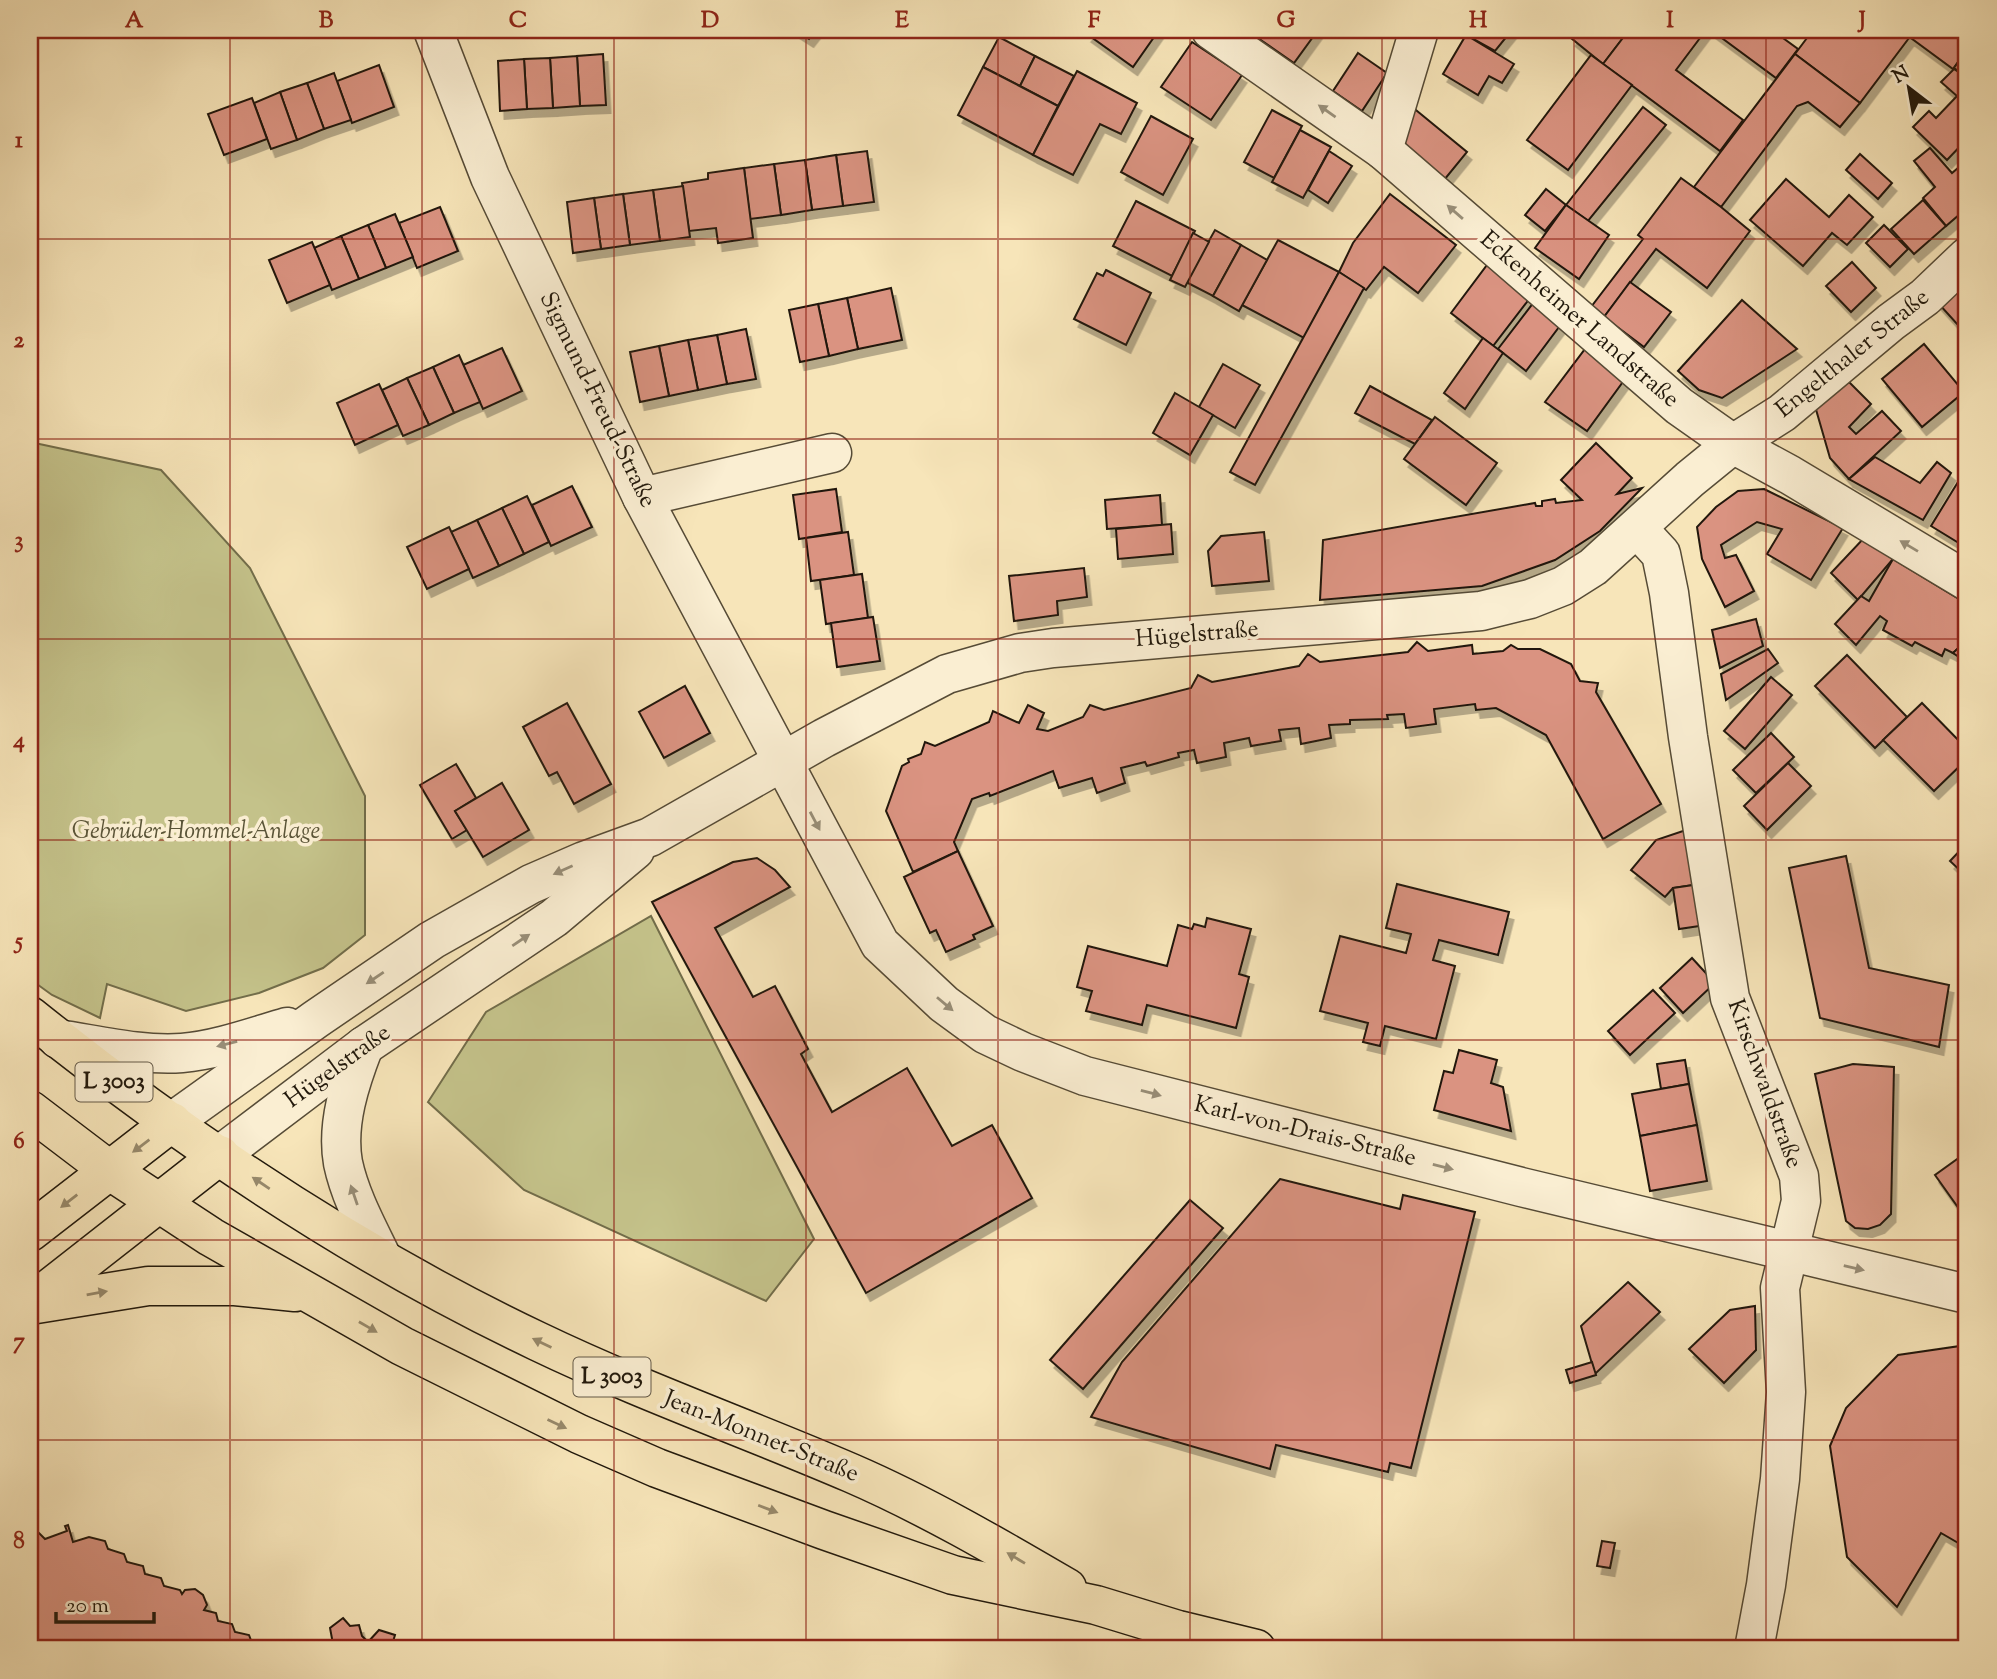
<svg xmlns="http://www.w3.org/2000/svg" width="1997" height="1679" viewBox="0 0 1997 1679" font-family="'Sorts Mill Goudy',serif">
<style>
.green{fill:#c4c28a;stroke:#726d4a;stroke-width:2}
.building{fill:#da9381;stroke:#21180b;stroke-width:2;filter:url(#shadow)}
.lines{fill:none;stroke-linecap:round;stroke-linejoin:round}
.minor-casing{stroke:#564b36;stroke-width:41}
.major-casing{stroke:#21180b;stroke-width:41}
.minor{stroke:#faeed2;stroke-width:38}
.major{stroke:#f7e5b9;stroke-width:38}
.oneway{fill:#988e78}
.oneway2{fill:#97896b}
.grid{fill:none;stroke:#8f2418;stroke-width:2;stroke-opacity:0.55}
.labels{text-anchor:middle;dominant-baseline:central;stroke-width:7;stroke-linejoin:round;paint-order:stroke}
.shield{fill:#faeed2;stroke:#625847;stroke-width:2}
.shield-label{font-size:23px;font-weight:bold;fill:#21180b}
.street-label{font-size:24px;fill:#21180b;stroke:#faeed2}
.park-label{font-size:24px;font-style:italic;fill:#5a5437;stroke:#faeed2}
.neatline{fill:none;stroke:#8f2418;stroke-width:2.5}
.grid-label{font-size:23px;text-anchor:middle;font-weight:bold;fill:#8f2418}
</style>
<defs>
<filter id="shadow"><feDropShadow dx="4.5" dy="8" stdDeviation="0" flood-color="#0004"/></filter>
</defs>
<rect width="100%" height="100%" fill="#f7e5b9"/>
<filter id="stains"><feTurbulence type="fractalNoise" baseFrequency=".00286" numOctaves="4"/><feColorMatrix values="0 0 0 0 .2 0 0 0 0 .09 0 0 0 0 .02 0 0 0 .5 -.17"/></filter>
<radialGradient id="worn" r=".72"><stop offset=".6" stop-color="#630" stop-opacity="0"/><stop offset="1" stop-color="#630" stop-opacity=".3"/></radialGradient>
<g class="green">
<polygon points="30,442 161,470 250,568 365,796 365,935 323,968 259,993 186,1011 107,984 100,1018 52,995 30,979"/>
<polygon points="651,916 814,1239 766,1301 524,1190 428,1102 486,1012"/>
</g>
<g class="building">
<polygon points="795,30 816,30 809,39"/>
<polygon points="1090,30 1159,30 1133,67 1087,34"/>
<polygon points="1259,30 1318,30 1294,63 1255,36"/>
<polygon points="1471,30 1512,30 1495,51 1466,35"/>
<polygon points="1577,30 1629,30 1603,64 1571,38"/>
<polygon points="1629,30 1706,30 1676,70 1743,120 1720,151 1603,64"/>
<polygon points="1711,30 1772,30 1798,49 1776,78"/>
<polygon points="1813,30 1898,30 1909,38 1860,103 1795,54"/>
<polygon points="1900,30 1967,30 1967,49 1953,69"/>
<polygon points="1466,35 1514,64 1502,83 1489,76 1478,95 1443,74"/>
<polygon points="999,37 1035,56 1020,86 983,67"/>
<polygon points="1192,42 1242,75 1211,120 1161,87"/>
<polygon points="1967,50 1967,77 1954,68"/>
<polygon points="1358,53 1387,73 1362,111 1333,91"/>
<polygon points="603,54 606,105 580,106 577,56"/>
<polygon points="1795,54 1860,103 1840,127 1808,102 1797,106 1721,207 1694,187"/>
<polygon points="1591,55 1632,85 1568,170 1527,140"/>
<polygon points="577,56 580,106 553,108 550,58"/>
<polygon points="1035,56 1074,76 1058,106 1020,86"/>
<polygon points="550,58 553,108 527,109 524,59"/>
<polygon points="524,59 527,109 500,111 498,61"/>
<polygon points="379,65 394,107 352,123 337,81"/>
<polygon points="983,67 1058,106 1033,155 958,115"/>
<polygon points="1954,69 1967,78 1967,139 1947,160 1913,127 1929,111 1936,118 1957,96 1941,82"/>
<polygon points="1077,71 1137,103 1121,134 1100,124 1073,175 1033,155"/>
<polygon points="334,73 351,120 324,129 307,83"/>
<polygon points="307,83 324,129 297,140 280,92"/>
<polygon points="280,92 297,140 271,149 254,103"/>
<polygon points="252,98 267,139 224,155 208,114"/>
<polygon points="1411,106 1467,152 1440,185 1409,159 1404,140"/>
<polygon points="1643,107 1666,125 1588,221 1566,205"/>
<polygon points="1272,110 1302,126 1274,178 1244,162"/>
<polygon points="1151,116 1193,139 1163,195 1121,172"/>
<polygon points="1300,130 1331,147 1303,198 1272,182"/>
<polygon points="1930,148 1952,173 1965,162 1967,165 1967,208 1946,226 1923,198 1935,187 1914,161"/>
<polygon points="867,151 874,202 843,206 836,155"/>
<polygon points="1329,151 1352,166 1328,203 1308,190"/>
<polygon points="1860,154 1892,183 1878,199 1846,170"/>
<polygon points="836,155 843,206 812,210 805,160"/>
<polygon points="805,160 812,210 781,215 774,164"/>
<polygon points="774,164 781,215 750,219 744,168"/>
<polygon points="744,168 753,238 718,243 716,228 689,231 682,183 708,179 708,173"/>
<polygon points="1681,178 1721,207 1750,231 1707,288 1656,249 1604,317 1591,307 1643,239 1638,235"/>
<polygon points="1786,179 1829,217 1849,195 1873,217 1847,245 1832,233 1803,266 1750,220"/>
<polygon points="683,186 690,237 660,241 653,190"/>
<polygon points="1546,189 1566,205 1545,231 1525,215"/>
<polygon points="653,190 660,241 630,245 623,194"/>
<polygon points="623,194 630,245 601,249 594,198"/>
<polygon points="1390,194 1456,245 1418,293 1384,267 1366,290 1339,272 1353,243"/>
<polygon points="594,198 601,249 573,253 567,202"/>
<polygon points="1923,200 1946,226 1914,254 1891,229"/>
<polygon points="1136,201 1195,231 1172,276 1113,246"/>
<polygon points="1566,205 1609,235 1579,279 1535,248"/>
<polygon points="440,207 458,251 417,268 399,223"/>
<polygon points="395,214 413,257 386,268 368,225"/>
<polygon points="368,225 386,268 359,279 341,236"/>
<polygon points="1884,225 1908,249 1890,267 1866,243"/>
<polygon points="1215,230 1241,245 1213,296 1186,282"/>
<polygon points="1193,233 1209,242 1185,287 1170,280"/>
<polygon points="341,236 359,279 332,290 314,248"/>
<polygon points="1278,240 1339,272 1304,338 1242,305"/>
<polygon points="312,242 330,285 287,303 269,260"/>
<polygon points="1241,245 1267,260 1239,311 1213,296"/>
<polygon points="1967,257 1967,335 1929,293"/>
<polygon points="1852,262 1876,288 1851,312 1826,286"/>
<polygon points="1487,265 1530,298 1493,346 1451,313"/>
<polygon points="1106,270 1151,293 1126,345 1074,319 1097,273 1103,276"/>
<polygon points="1339,272 1364,288 1255,485 1230,472"/>
<polygon points="1630,282 1671,312 1644,347 1604,317"/>
<polygon points="891,288 902,340 858,349 847,298"/>
<polygon points="847,298 858,349 829,356 818,304"/>
<polygon points="1742,300 1797,349 1722,398 1699,390 1678,371"/>
<polygon points="1534,302 1562,323 1526,371 1498,349"/>
<polygon points="818,304 829,356 800,362 789,310"/>
<polygon points="746,329 756,379 727,384 717,335"/>
<polygon points="717,335 727,384 698,390 688,340"/>
<polygon points="1483,338 1503,353 1465,409 1444,393"/>
<polygon points="688,340 698,390 669,396 659,346"/>
<polygon points="1924,344 1964,392 1922,427 1882,379"/>
<polygon points="659,346 669,396 640,402 630,352"/>
<polygon points="502,348 522,391 483,409 463,365"/>
<polygon points="1585,349 1625,379 1587,431 1545,402"/>
<polygon points="459,355 480,402 454,413 433,367"/>
<polygon points="1223,364 1260,385 1235,428 1199,407"/>
<polygon points="433,367 454,413 429,425 407,378"/>
<polygon points="407,378 429,425 403,436 382,390"/>
<polygon points="1846,379 1871,404 1849,427 1856,434 1882,411 1901,431 1849,479 1830,458 1815,406"/>
<polygon points="379,384 398,425 355,445 337,403"/>
<polygon points="1370,386 1432,420 1415,444 1355,413"/>
<polygon points="1175,393 1213,415 1190,455 1153,433"/>
<polygon points="1435,417 1497,463 1466,505 1404,459"/>
<polygon points="1596,443 1632,478 1617,494 1642,488 1600,531 1555,560 1482,586 1320,600 1323,540 1535,503 1536,506 1542,506 1542,501 1555,499 1556,503 1582,500 1561,480"/>
<polygon points="1875,457 1920,483 1937,462 1951,473 1923,520 1849,479"/>
<polygon points="1961,477 1967,480 1967,548 1931,526"/>
<polygon points="572,486 592,527 551,546 532,505"/>
<polygon points="836,489 842,532 799,539 793,495"/>
<polygon points="1764,489 1843,528 1811,580 1767,554 1782,529 1757,522 1721,545 1725,558 1736,555 1754,591 1725,607 1702,559 1697,527 1716,507 1738,491"/>
<polygon points="1160,495 1162,525 1107,529 1105,500"/>
<polygon points="527,496 549,542 524,554 502,508"/>
<polygon points="502,508 524,554 499,566 477,520"/>
<polygon points="477,520 499,566 473,578 451,532"/>
<polygon points="1171,524 1173,554 1118,559 1116,529"/>
<polygon points="449,527 469,569 427,589 407,547"/>
<polygon points="848,532 854,575 811,581 806,538"/>
<polygon points="1264,532 1269,581 1212,586 1208,551 1221,536"/>
<polygon points="1863,539 1893,559 1858,600 1831,573"/>
<polygon points="1893,559 1967,604 1967,640 1953,653 1945,649 1942,656 1915,642 1912,646 1883,630 1887,621 1880,616 1856,645 1835,624 1861,596 1869,601"/>
<polygon points="1084,568 1087,597 1057,601 1058,615 1014,621 1009,576"/>
<polygon points="862,574 868,618 826,624 820,580"/>
<polygon points="873,617 880,661 837,667 831,623"/>
<polygon points="1756,619 1763,646 1720,668 1712,630"/>
<polygon points="1967,640 1967,672 1961,668 1965,661 1953,653"/>
<polygon points="1417,642 1428,651 1472,645 1473,654 1503,651 1511,645 1518,649 1540,649 1571,664 1580,681 1598,683 1596,692 1661,804 1603,839 1546,735 1496,708 1476,710 1475,704 1434,709 1436,724 1406,728 1404,714 1387,715 1388,719 1350,720 1350,724 1329,725 1331,738 1301,744 1299,728 1279,730 1281,741 1251,746 1249,738 1224,743 1226,757 1197,763 1194,750 1178,753 1179,757 1147,766 1145,762 1121,768 1125,783 1097,793 1092,778 1059,788 1053,771 990,796 989,793 972,799 954,842 958,851 913,872 886,811 902,766 909,762 908,759 921,754 925,742 935,746 989,722 993,711 1019,723 1028,705 1044,713 1037,729 1048,731 1083,717 1090,705 1104,710 1191,688 1198,675 1212,682 1299,666 1308,654 1320,662 1408,652"/>
<polygon points="1768,649 1778,663 1726,700 1721,674"/>
<polygon points="1847,655 1907,717 1875,748 1815,686"/>
<polygon points="1771,677 1792,695 1745,749 1724,731"/>
<polygon points="685,686 710,733 664,758 639,712"/>
<polygon points="567,703 611,784 574,804 557,772 549,776 523,727"/>
<polygon points="1922,703 1967,749 1967,759 1934,791 1883,740"/>
<polygon points="1771,733 1794,757 1756,793 1733,770"/>
<polygon points="1788,763 1811,786 1767,830 1744,806"/>
<polygon points="456,764 476,798 455,811 467,830 452,839 420,785"/>
<polygon points="502,783 529,830 483,857 455,811"/>
<polygon points="1686,830 1707,883 1673,888 1665,897 1631,870 1656,840"/>
<polygon points="1967,843 1967,877 1950,861"/>
<polygon points="958,851 993,926 973,935 975,939 946,952 936,930 930,933 904,877"/>
<polygon points="1846,856 1869,968 1949,985 1939,1047 1820,1018 1789,868"/>
<polygon points="757,858 775,870 790,887 715,928 753,997 775,986 808,1049 801,1054 832,1112 907,1068 952,1146 992,1125 1032,1198 866,1293 652,902 733,862"/>
<polygon points="1707,883 1713,924 1679,929 1673,888"/>
<polygon points="1397,884 1509,912 1498,955 1439,940 1433,960 1455,966 1436,1039 1385,1026 1380,1046 1363,1042 1368,1023 1320,1011 1340,936 1406,953 1411,934 1386,928"/>
<polygon points="1207,918 1251,929 1239,974 1249,977 1236,1028 1147,1005 1142,1025 1086,1011 1092,991 1077,987 1088,946 1167,966 1178,925 1192,929 1194,924 1205,927"/>
<polygon points="1692,958 1715,983 1683,1013 1660,988"/>
<polygon points="1653,990 1675,1013 1630,1055 1608,1031"/>
<polygon points="1459,1050 1497,1060 1491,1083 1503,1087 1511,1131 1434,1110 1444,1071 1453,1073"/>
<polygon points="1685,1060 1689,1084 1661,1089 1657,1064"/>
<polygon points="1853,1064 1894,1067 1891,1214 1880,1225 1868,1229 1855,1228 1846,1221 1815,1074"/>
<polygon points="1689,1084 1697,1125 1640,1136 1632,1094"/>
<polygon points="1697,1125 1707,1181 1650,1191 1640,1136"/>
<polygon points="1967,1152 1967,1220 1935,1175"/>
<polygon points="1280,1179 1400,1209 1403,1195 1475,1212 1411,1468 1390,1463 1388,1472 1276,1445 1270,1469 1091,1417 1122,1362"/>
<polygon points="1190,1200 1223,1228 1083,1389 1050,1360"/>
<polygon points="1628,1282 1660,1312 1595,1374 1581,1326"/>
<polygon points="1755,1306 1756,1350 1724,1383 1689,1349 1730,1310"/>
<polygon points="1967,1345 1967,1548 1941,1533 1897,1607 1847,1557 1830,1446 1846,1408 1898,1355"/>
<polygon points="1592,1362 1596,1375 1570,1383 1566,1370"/>
<polygon points="68,1525 73,1542 89,1537 105,1541 108,1549 124,1554 127,1562 143,1566 145,1574 161,1578 164,1586 180,1590 182,1594 185,1590 195,1589 203,1595 207,1605 204,1610 216,1613 218,1621 232,1624 235,1632 249,1635 252,1643 266,1645 267,1649 30,1649 30,1532 37,1531 45,1539 67,1531 65,1526"/>
<polygon points="1602,1541 1615,1543 1610,1568 1597,1566"/>
<polygon points="343,1618 350,1626 359,1625 362,1636 368,1642 379,1630 395,1635 392,1645 396,1649 328,1649 333,1644 330,1628"/>
<polygon points="404,1643 420,1648 420,1649 398,1649"/>
</g>
<g class="lines">
<g class="minor-casing">
<g id="minor">
<polyline points="433,30 490,177 642,497 880,944 944,1004 985,1034 1023,1052 1085,1076 1521,1187 1967,1294"/>
<polyline points="1211,30 1383,150 1679,406 1733,444 1790,475 1967,581"/>
<polyline points="1383,150 1419,30"/>
<polyline points="642,497 832,453"/>
<polyline points="1637,528 1661,554 1669,593 1688,737 1730,998 1799,1176 1801,1201 1780,1288 1786,1392 1780,1479 1766,1585 1754,1649"/>
<path d="M58,1039C98,1045 141,1056 182,1053C217,1050 253,1037 287,1027"/>
<path d="M364,1046C350,1082 336,1124 343,1163C350,1196 367,1227 382,1258"/>
<polyline points="172,1122 316,1019 432,940 531,884 584,861 650,837 824,738 947,674 1020,653 1053,648 1481,611 1530,599 1563,586 1593,567 1690,479 1733,444 1782,413 1891,322 1925,297 1967,257"/>
<polyline points="220,1155 364,1046 554,918 635,850"/>
</g>
</g>
<g class="major-casing">
<g id="major">
<path d="M30,1016C186,1141 356,1255 537,1341C639,1390 746,1428 851,1473C925,1505 997,1547 1067,1588"/>
<polyline points="30,1110 109,1170 211,1237 402,1346 579,1434 657,1468 824,1530 953,1575 1096,1605 1178,1630 1256,1649"/>
<polyline points="30,1232 172,1122"/>
<polyline points="31,1303 220,1155"/>
<polyline points="30,1305 148,1286 235,1286 295,1292"/>
</g>
</g>
<use href="#minor" class="minor"/>
<use href="#major" class="major"/>
</g>
<defs><path id="oneway-solid" d="M-6-.8H1V-3.2L6.5 0L1 3.2V.8H-6Z" transform="scale(1.75)"/></defs>
<g class="oneway">
<use href="#oneway-solid" transform="translate(1327 111) rotate(-145)"/>
<use href="#oneway-solid" transform="translate(1455 212) rotate(-139)"/>
<use href="#oneway-solid" transform="translate(1909 546) rotate(-149)"/>
<use href="#oneway-solid" transform="translate(815 821) rotate(62)"/>
<use href="#oneway-solid" transform="translate(563 870) rotate(156)"/>
<use href="#oneway-solid" transform="translate(521 940) rotate(-34)"/>
<use href="#oneway-solid" transform="translate(375 978) rotate(146)"/>
<use href="#oneway-solid" transform="translate(945 1004) rotate(40)"/>
<use href="#oneway-solid" transform="translate(227 1044) rotate(166)"/>
<use href="#oneway-solid" transform="translate(1151 1093) rotate(15)"/>
<use href="#oneway-solid" transform="translate(1443 1167) rotate(14)"/>
<use href="#oneway-solid" transform="translate(354 1195) rotate(-109)"/>
<use href="#oneway-solid" transform="translate(1854 1268) rotate(13)"/>
</g>
<g class="oneway2">
<use href="#oneway-solid" transform="translate(141 1146) rotate(143)"/>
<use href="#oneway-solid" transform="translate(261 1183) rotate(-146)"/>
<use href="#oneway-solid" transform="translate(69 1201) rotate(142)"/>
<use href="#oneway-solid" transform="translate(97 1293) rotate(-10)"/>
<use href="#oneway-solid" transform="translate(368 1327) rotate(30)"/>
<use href="#oneway-solid" transform="translate(542 1343) rotate(-154)"/>
<use href="#oneway-solid" transform="translate(557 1424) rotate(25)"/>
<use href="#oneway-solid" transform="translate(768 1509) rotate(21)"/>
<use href="#oneway-solid" transform="translate(1016 1558) rotate(-149)"/>
</g>
<path class="grid" d="M230,30V1649M422,30V1649M614,30V1649M806,30V1649M998,30V1649M1190,30V1649M1382,30V1649M1574,30V1649M1766,30V1649M30,239H1967M30,439H1967M30,639H1967M30,840H1967M30,1040H1967M30,1240H1967M30,1440H1967"/>
<g class="labels">
<g class="shield">
<rect x="75.5" y="1062.5" width="77" height="39" rx="5"/>
<rect x="573.5" y="1357.5" width="77" height="39" rx="5"/>
</g>
<g class="shield-label">
<text x="114" y="1082">L 3003</text>
<text x="612" y="1377">L 3003</text>
</g>
<g class="street-label">
<text transform="translate(1579 320) rotate(41)">Eckenheimer Landstraße</text>
<text transform="translate(1853 354) rotate(-39)">Engelthaler Straße</text>
<text transform="translate(597 400) rotate(64)">Sigmund-Freud-Straße</text>
<text transform="translate(1197 635) rotate(-5)">Hügelstraße</text>
<text transform="translate(338 1067) rotate(-36)">Hügelstraße</text>
<text transform="translate(1764 1084) rotate(70)">Kirschwaldstraße</text>
<text transform="translate(1305 1132) rotate(14)">Karl-von-Drais-Straße</text>
<text transform="translate(761 1437) rotate(22)">Jean-Monnet-Straße</text>
</g>
<g class="park-label">
<text x="196" y="832">Gebrüder-Hommel-Anlage</text>
</g>
</g>
<rect width="1997" height="1679" fill="none" stroke="#f7e5b9" stroke-width="77"/>
<g transform="translate(1909 88) rotate(329)" stroke="#faeed2" stroke-width="5" paint-order="stroke">
<path d="M0-5L12 26L0 18L-12 26Z" fill="#21180b"/>
<text y="-10" font-size="19" font-weight="bold" text-anchor="middle" fill="#21180b">N</text>
</g>
<path d="M56 1612v10h98v-10" fill="none" stroke="#21180b" stroke-width="3.5"/>
<text x="66" y="1612" font-size="21" fill="#21180b" stroke="#faeed2" stroke-width="5" paint-order="stroke">20 m</text>
<rect x="38" y="38" width="1920" height="1602" class="neatline"/>
<g class="grid-label">
<text x="134" y="27">A</text>
<text x="326" y="27">B</text>
<text x="518" y="27">C</text>
<text x="710" y="27">D</text>
<text x="902" y="27">E</text>
<text x="1094" y="27">F</text>
<text x="1286" y="27">G</text>
<text x="1478" y="27">H</text>
<text x="1670" y="27">I</text>
<text x="1862" y="27">J</text>
<text x="19" y="147">1</text>
<text x="19" y="347">2</text>
<text x="19" y="547">3</text>
<text x="19" y="747">4</text>
<text x="19" y="948">5</text>
<text x="19" y="1148">6</text>
<text x="19" y="1348">7</text>
<text x="19" y="1548">8</text>
</g>
<rect width="100%" height="100%" filter="url(#stains)"/>
<rect width="100%" height="100%" fill="url(#worn)"/>
</svg>
